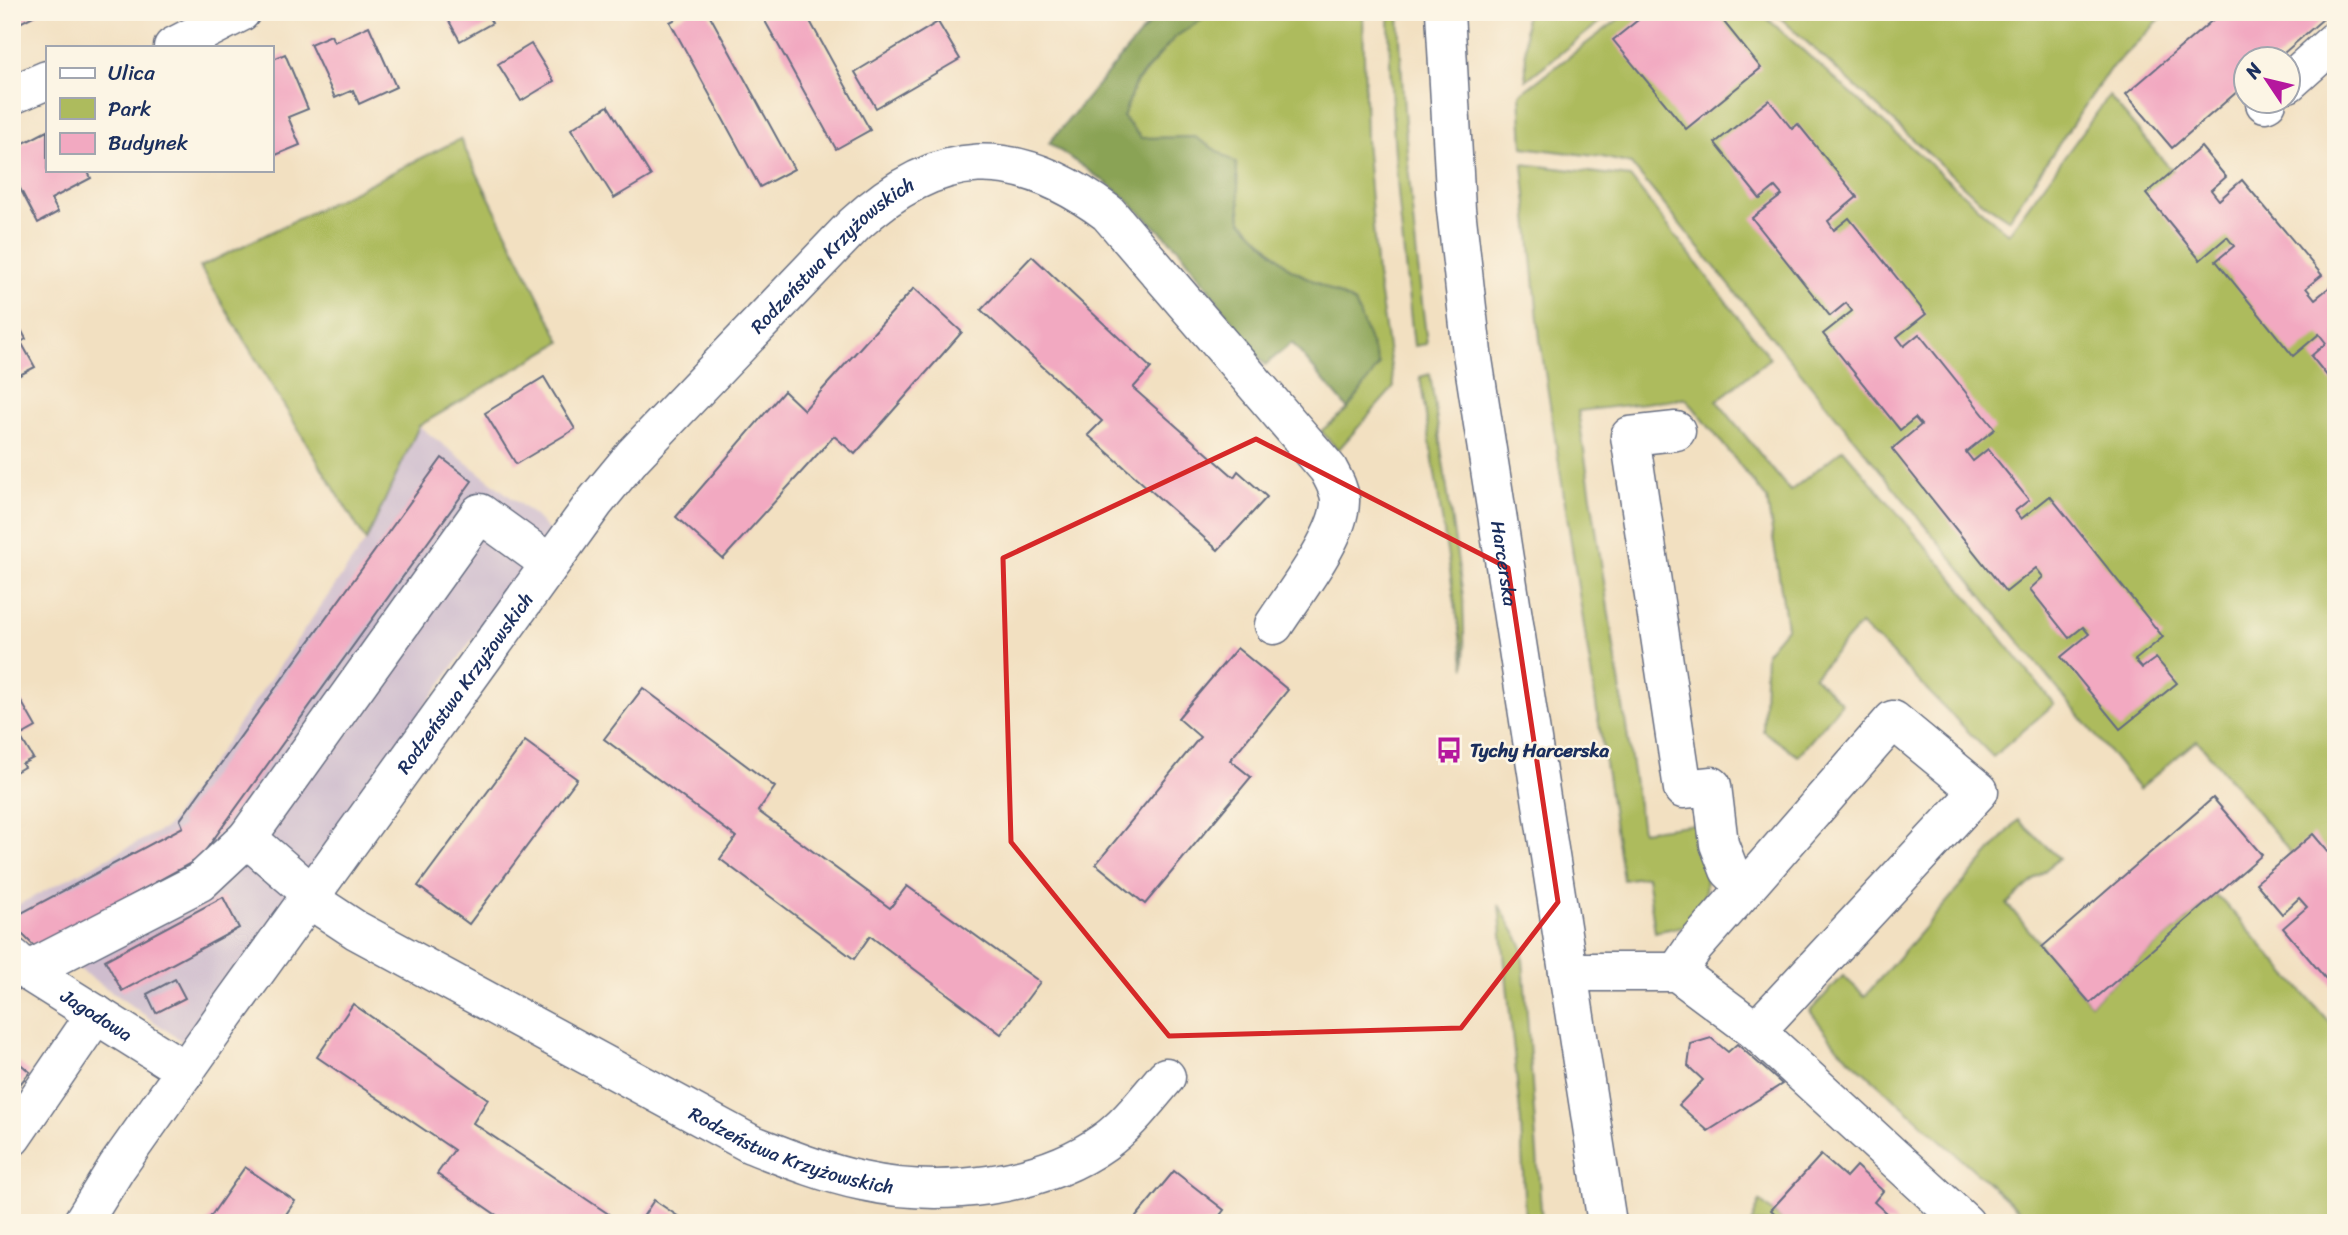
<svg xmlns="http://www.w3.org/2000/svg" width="2348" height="1235" viewBox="0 0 2348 1235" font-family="Sriracha,sans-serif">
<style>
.industrial{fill:#cfbdce}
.green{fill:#adbb5d;stroke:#64755e;stroke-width:2}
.forest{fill:#8aa354;stroke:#526959;stroke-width:2}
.building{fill:#f2a9c1}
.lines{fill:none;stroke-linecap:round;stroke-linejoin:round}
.minor-casing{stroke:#666d81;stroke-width:41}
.minor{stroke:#fff;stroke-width:38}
.marked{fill:none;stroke:#d62828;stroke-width:5;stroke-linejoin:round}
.labels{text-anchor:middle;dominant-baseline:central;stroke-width:5;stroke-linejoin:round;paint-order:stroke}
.street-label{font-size:19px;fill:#1b2f5e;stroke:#fcf5e5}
.poi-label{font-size:19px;font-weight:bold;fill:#1b2f5e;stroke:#fcf5e5;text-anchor:start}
</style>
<rect width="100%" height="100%" fill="#fcf5e5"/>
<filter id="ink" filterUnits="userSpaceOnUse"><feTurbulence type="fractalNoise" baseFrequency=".0143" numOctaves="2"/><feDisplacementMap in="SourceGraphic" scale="14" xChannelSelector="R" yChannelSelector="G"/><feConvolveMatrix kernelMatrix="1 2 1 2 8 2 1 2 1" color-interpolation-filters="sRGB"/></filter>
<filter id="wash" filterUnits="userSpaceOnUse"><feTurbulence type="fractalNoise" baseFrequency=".00686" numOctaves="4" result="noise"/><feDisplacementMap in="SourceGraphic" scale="28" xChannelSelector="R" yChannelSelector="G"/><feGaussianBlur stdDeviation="1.57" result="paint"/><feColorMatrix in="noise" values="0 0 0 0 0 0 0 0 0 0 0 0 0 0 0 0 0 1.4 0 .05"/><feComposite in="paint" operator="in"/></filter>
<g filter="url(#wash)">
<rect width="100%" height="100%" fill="#f2e0c1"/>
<polygon class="industrial" points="419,426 535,516 549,531 186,1044 12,922 12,908 167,827 366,541"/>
<g class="green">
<polygon points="1214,12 1363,12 1366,139 1377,275 1394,387 1338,450 1321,431 1348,409 1355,303 1289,268 1241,220 1236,163 1195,137 1141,138 1123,117 1135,84 1175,37"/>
<path d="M1389,12H1399C1403,124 1413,233 1427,344L1414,346C1401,235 1390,124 1389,12Z"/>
<polygon points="1525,12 1613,12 1526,80"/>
<polygon points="1628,12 1760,12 2008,234 2109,96 2167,165 2239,229 2336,334 2336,927 2284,844 2197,740 2139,789 1631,164 1602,157 1523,147 1520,94"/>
<polygon points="1774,12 2168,12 2110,69 2008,219 1978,199"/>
<polygon points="460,139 561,342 419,426 366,541 200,267"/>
<path d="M1523,164L1630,177L1770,358L1717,401L1790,491L1843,449L1952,577L2054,704L1993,757L1889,651L1860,625L1814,676L1842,703L1798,756L1763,731L1766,652L1787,627L1767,499L1686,398L1578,411L1642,831L1696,824C1699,843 1710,878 1704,896C1701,906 1694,915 1688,925L1655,932L1647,876L1623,880L1540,340Z"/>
<polygon points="1430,374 1463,596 1465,668 1420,377"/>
<polygon points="2018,820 2059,858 2007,904 2090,1003 2215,895 2223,901 2336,1030 2336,1223 2033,1223 1838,1048 1810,1011 1843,976 1865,996"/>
<polygon points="1499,905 1522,945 1542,1223 1525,1223 1521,1122"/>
<polygon points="1760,1201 1785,1223 1751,1223"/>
</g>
<polygon class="forest" points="1159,12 1214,12 1175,37 1135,83 1123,117 1141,138 1195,137 1236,163 1241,220 1289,268 1355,303 1379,365 1348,409 1292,343 1265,365 1179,249 1118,191 1049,143"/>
<g id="blocks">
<g class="building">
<polygon points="14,12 41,12 20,23"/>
<polygon points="444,12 494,12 488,16 492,23 460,41"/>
<polygon points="689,12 708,12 794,169 760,187 670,22"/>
<polygon points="760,12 805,12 870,130 836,149"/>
<polygon points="1648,12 1653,16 1658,12 1716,12 1761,68 1686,129 1613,40"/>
<polygon points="2222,12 2331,12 2276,60 2246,60 2246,84 2172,148 2126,94"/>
<polygon points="938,22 960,59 876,108 855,72"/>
<polygon points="369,26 396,87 359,104 353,90 335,98 310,44 331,35 334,42"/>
<polygon points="531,44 554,81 521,101 498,64"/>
<polygon points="285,54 308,109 288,117 300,145 271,157 271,60"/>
<polygon points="1769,100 1792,129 1798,124 1857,197 1828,221 1834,230 1849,218 1926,314 1897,337 1904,346 1919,334 1995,429 1966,452 1973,461 1988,449 2029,500 2015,511 2021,519 2050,496 2163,637 2135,660 2142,668 2156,658 2177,683 2120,729 2061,657 2089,634 2083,627 2069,638 2030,589 2043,577 2036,568 2006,592 1892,449 1921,425 1915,418 1900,430 1823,334 1852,311 1846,303 1830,316 1752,218 1782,195 1775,187 1760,199 1715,143"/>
<polygon points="608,106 651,176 614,198 571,129"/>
<polygon points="47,131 47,170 87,170 91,178 51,199 58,212 38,223 12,173 12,149"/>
<polygon points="2201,147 2226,177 2211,190 2219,200 2242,180 2322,275 2306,288 2315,299 2336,282 2336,387 2311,356 2326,343 2319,334 2293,356 2216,261 2234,246 2227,237 2200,260 2146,194"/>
<polygon points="1032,256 1151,368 1133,388 1234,477 1238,471 1267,497 1218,550 1088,435 1102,421 981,310"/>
<polygon points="914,288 962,332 855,454 834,436 723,559 676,517 784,391 804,410"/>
<polygon points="16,320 26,339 21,342 35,367 12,379 12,322"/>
<polygon points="544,377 575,429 516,464 485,413"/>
<polygon points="442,458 472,481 200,858 36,948 12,924 12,918 183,827 180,820"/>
<polygon points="1237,648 1288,690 1230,760 1251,777 1145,904 1096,864 1200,737 1178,718"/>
<polygon points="12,685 36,727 20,736 33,758 22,764 24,767 12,774"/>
<polygon points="643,688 775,787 758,811 890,908 907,886 1040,982 1001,1034 870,936 854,959 720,859 736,837 604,739"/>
<polygon points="525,741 577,779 469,924 418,886"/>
<polygon points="2213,798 2262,855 2090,1003 2042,947"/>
<polygon points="2313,834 2336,861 2336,991 2283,928 2307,907 2299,898 2282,914 2256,883"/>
<polygon points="223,897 239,928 122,991 105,960"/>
<polygon points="175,979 185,998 156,1013 147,994"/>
<polygon points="353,1004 488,1099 473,1123 610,1215 604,1223 508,1223 437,1174 454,1150 317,1057"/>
<polygon points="1711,1038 1728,1052 1737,1044 1782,1084 1708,1131 1679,1105 1703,1080 1688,1066 1691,1044"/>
<polygon points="12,1057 30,1072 12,1094"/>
<polygon points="1821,1155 1846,1177 1856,1166 1883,1191 1874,1202 1897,1223 1785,1223 1771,1210"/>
<polygon points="245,1167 295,1201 280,1223 206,1223"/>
<polygon points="1174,1171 1224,1210 1214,1223 1131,1223"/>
<polygon points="654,1200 688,1223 639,1223"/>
</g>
</g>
</g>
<g filter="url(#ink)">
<use href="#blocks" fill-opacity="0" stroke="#666d81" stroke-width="2"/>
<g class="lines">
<g class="minor-casing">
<g id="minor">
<path id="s1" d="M1445,12L1456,209L1472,353L1607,1223"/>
<polyline points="173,47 241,12"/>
<polyline points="2288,83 2336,40"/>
<polyline points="12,95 47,80"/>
<polyline points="2265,103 2267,102"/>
<polyline points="1676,431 1630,436 1683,789 1712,786 1719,844 1729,870 1746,887"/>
<polyline points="247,838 312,894"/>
<path id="s2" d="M309,899L356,930L751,1144C787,1158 824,1173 862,1181C938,1198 1040,1188 1104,1142C1128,1125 1147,1099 1166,1077"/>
<path id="s3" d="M12,957L27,971L186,1071"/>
<polyline points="27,971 200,882 247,838 480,513 549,563"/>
<polyline points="1568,972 1677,972 1756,1031 1965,1223"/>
<polyline points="1677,972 1694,947 1893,720 1979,791 1756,1031"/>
<polyline points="12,1137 96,1014"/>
<path id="s4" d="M82,1223L117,1167L226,1013L595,502L633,456L854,225C939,146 1015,144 1108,213L1328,469C1333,479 1339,488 1340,499C1342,534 1293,595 1274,625"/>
</g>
</g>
<use href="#minor" class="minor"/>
</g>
</g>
<path class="marked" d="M1256,439L1508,568L1558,902L1461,1028L1169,1036L1011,842L1003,558Z"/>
<defs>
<g id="bus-bare" transform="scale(2.1)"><path d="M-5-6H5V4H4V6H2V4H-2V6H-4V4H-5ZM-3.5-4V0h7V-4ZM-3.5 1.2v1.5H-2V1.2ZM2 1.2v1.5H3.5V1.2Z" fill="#b5179e" stroke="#fcf5e5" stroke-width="2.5" paint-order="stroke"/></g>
</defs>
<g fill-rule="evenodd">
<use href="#bus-bare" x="1449" y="750"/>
</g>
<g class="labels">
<g class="street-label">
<text stroke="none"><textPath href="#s4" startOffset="1228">Rodzeństwa Krzyżowskich</textPath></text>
<text stroke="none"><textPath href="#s1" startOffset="555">Harcerska</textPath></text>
<text stroke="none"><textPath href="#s4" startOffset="662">Rodzeństwa Krzyżowskich</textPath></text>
<text stroke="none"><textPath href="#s3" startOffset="103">Jagodowa</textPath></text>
<text stroke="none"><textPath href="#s2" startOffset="546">Rodzeństwa Krzyżowskich</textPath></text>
</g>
<g class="poi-label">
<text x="1470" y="750">Tychy Harcerska</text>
</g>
</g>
<rect width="2348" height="1235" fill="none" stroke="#fcf5e5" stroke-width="42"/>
<rect x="46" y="46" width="228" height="126" fill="#fcf5e5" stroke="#a2a6af" stroke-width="2"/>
<rect x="60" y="68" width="35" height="10" fill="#ffffff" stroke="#a2a6af" stroke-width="2"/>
<text x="108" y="80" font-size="21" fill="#1b2f5e">Ulica</text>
<rect x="60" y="98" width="35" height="21" fill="#adbb5d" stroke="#a2a6af" stroke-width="2"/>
<text x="108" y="116" font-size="21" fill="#1b2f5e">Park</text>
<rect x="60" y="133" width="35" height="21" fill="#f2a9c1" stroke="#a2a6af" stroke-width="2"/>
<text x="108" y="150" font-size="21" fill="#1b2f5e">Budynek</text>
<g transform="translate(2267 80) rotate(305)"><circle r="33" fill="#fcf5e5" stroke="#a2a6af" stroke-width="2"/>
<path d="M0-5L12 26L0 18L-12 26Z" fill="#b5179e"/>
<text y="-10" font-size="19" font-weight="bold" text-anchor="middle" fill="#1b2f5e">N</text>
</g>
</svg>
